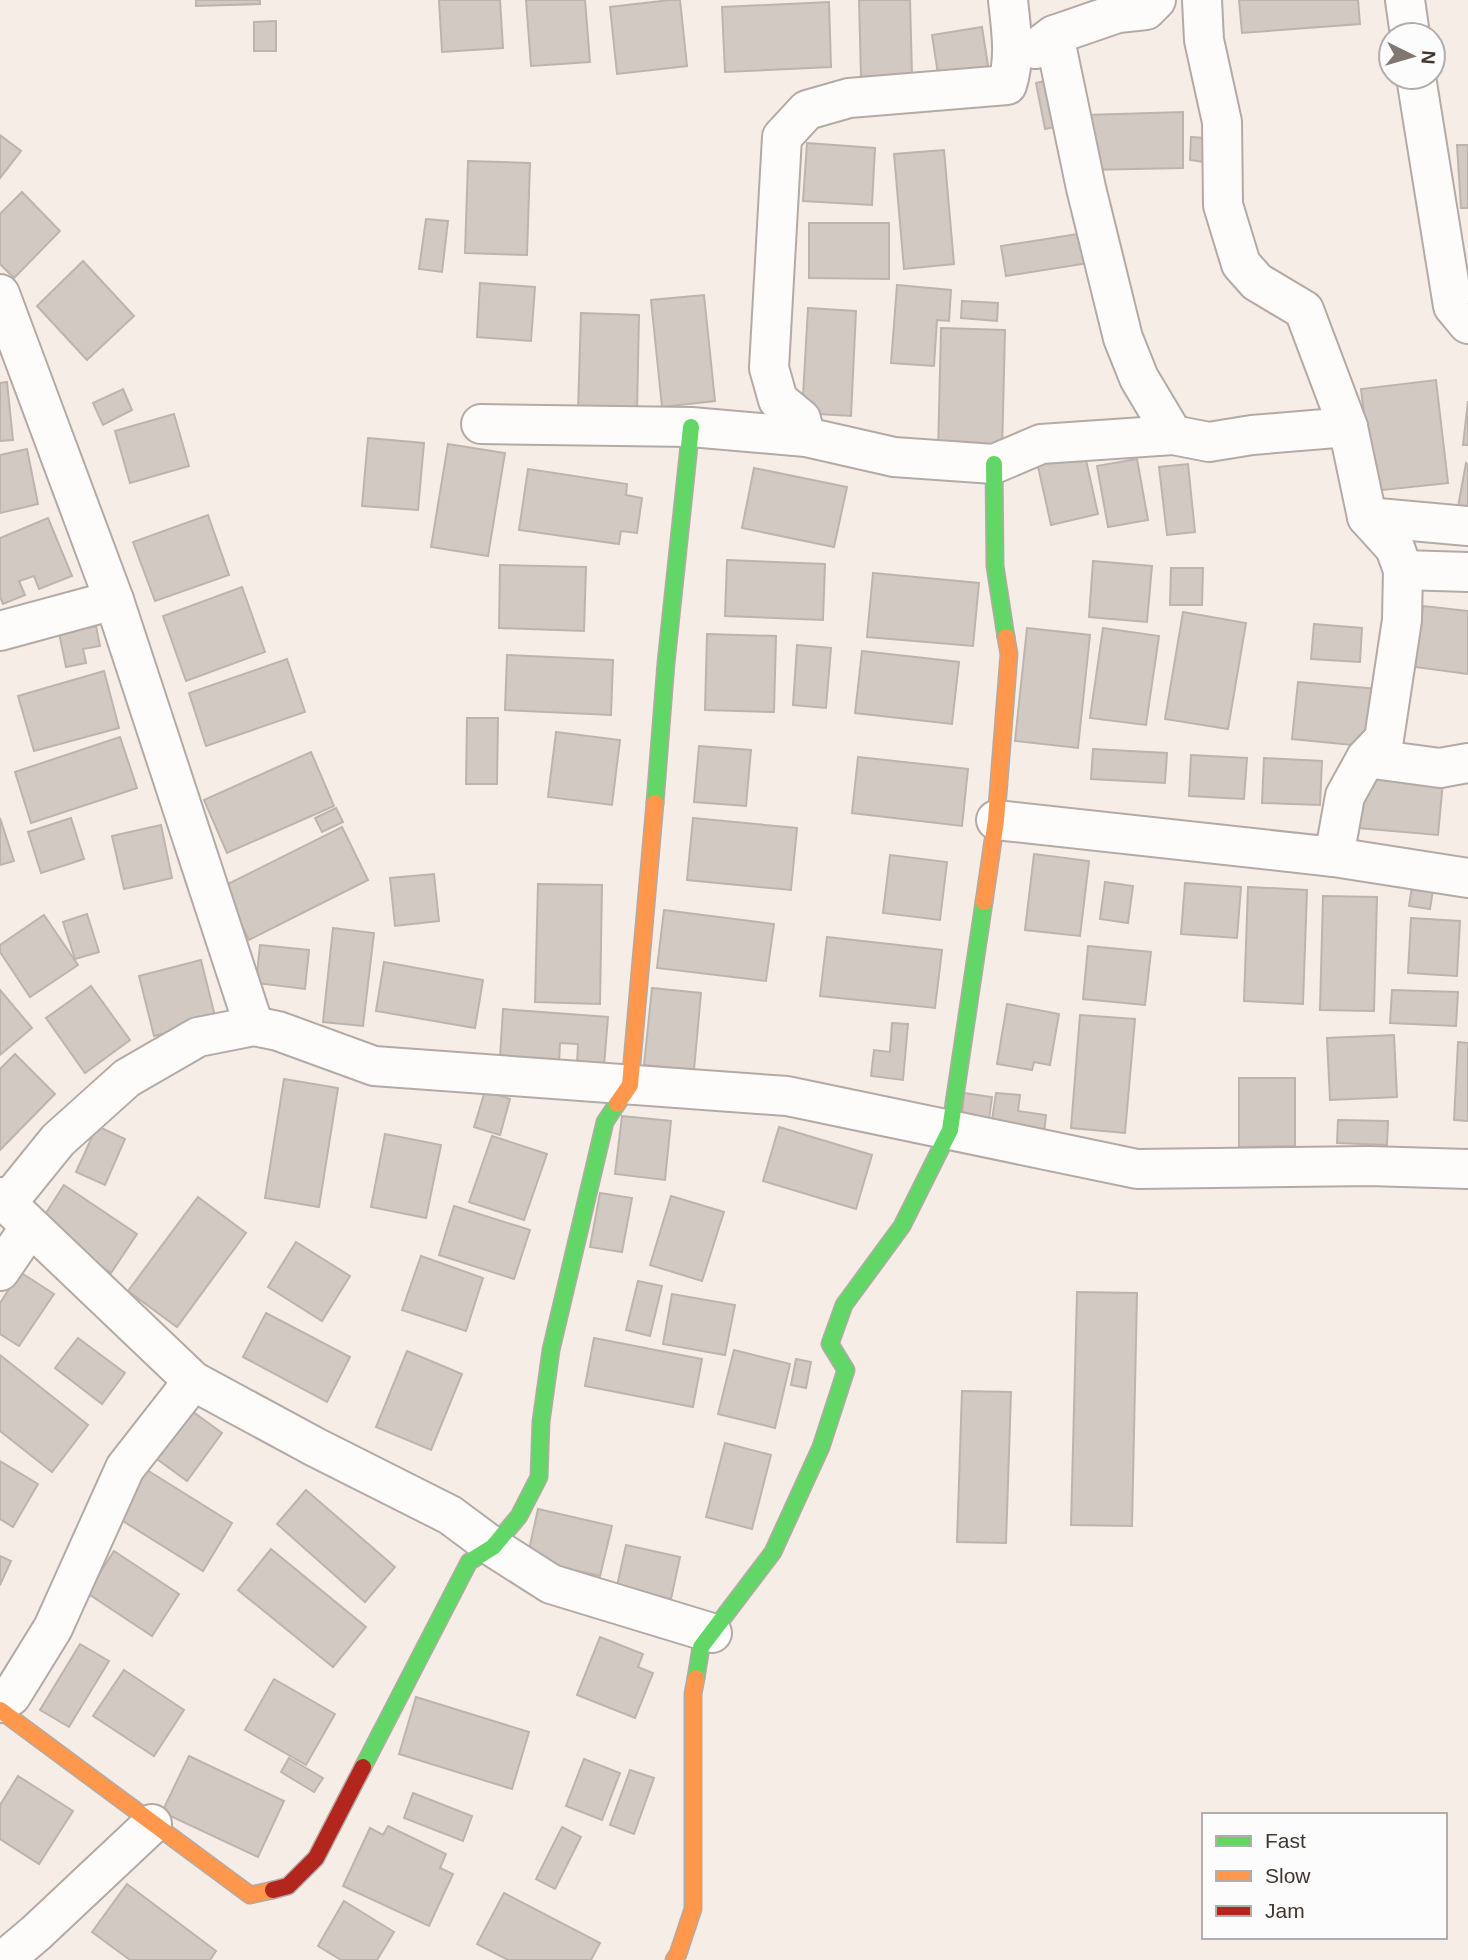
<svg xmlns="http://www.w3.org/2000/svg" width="1468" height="1960" viewBox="0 0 1468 1960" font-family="Helvetica,sans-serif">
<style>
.building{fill:#d2c9c3;stroke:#bdb4ae;stroke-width:2}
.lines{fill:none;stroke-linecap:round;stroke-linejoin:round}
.street-casing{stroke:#b4aaa5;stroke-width:42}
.fast-casing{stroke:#b4aaa5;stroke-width:19}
.slow-casing{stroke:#b4aaa5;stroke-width:19}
.jam-casing{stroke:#b4aaa5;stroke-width:19}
.street{stroke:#fefcfb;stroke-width:38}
.fast{stroke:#63d668;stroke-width:16}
.slow{stroke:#ff974d;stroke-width:16}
.jam{stroke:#b3261e;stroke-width:16}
</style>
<rect width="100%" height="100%" fill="#f7ede7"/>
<g class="building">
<polygon points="196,0 260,0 260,4 196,6"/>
<polygon points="439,0 500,0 503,48 442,52"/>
<polygon points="526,0 585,0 590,62 531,66"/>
<polygon points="670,0 680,0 687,66 617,74 610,7"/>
<polygon points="859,0 910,0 912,75 861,77"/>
<polygon points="1239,0 1358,0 1360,24 1242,33"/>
<polygon points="829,2 831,67 725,72 722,7"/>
<polygon points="276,21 276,51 254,51 254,22"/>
<polygon points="982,27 989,72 939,80 932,35"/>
<polygon points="1061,77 1070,124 1045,129 1036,83"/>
<polygon points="1183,112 1183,168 1086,170 1085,115"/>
<polygon points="0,135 21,151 0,178"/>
<polygon points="1191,137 1205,138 1204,162 1190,160"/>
<polygon points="807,143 875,148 872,205 803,201"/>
<polygon points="1457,145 1468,145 1468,208 1461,208"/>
<polygon points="944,150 954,264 904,269 894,154"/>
<polygon points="468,161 530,163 527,255 465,253"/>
<polygon points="22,192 60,231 14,278 0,264 0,214"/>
<polygon points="426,219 448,221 442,272 419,269"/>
<polygon points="809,223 889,223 889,279 809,278"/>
<polygon points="1091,232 1095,262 1006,276 1001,246"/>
<polygon points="83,261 134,316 87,360 37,306"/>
<polygon points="480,283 535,287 531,341 477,337"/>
<polygon points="897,285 951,290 949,321 937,320 934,366 891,363"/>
<polygon points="704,295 715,401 662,407 651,300"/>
<polygon points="962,301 998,303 997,321 961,318"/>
<polygon points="808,308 856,311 851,416 802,413"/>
<polygon points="581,313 639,315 637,412 578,411"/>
<polygon points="941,328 1005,330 1002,454 938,453"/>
<polygon points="1436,380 1448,483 1373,491 1361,389"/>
<polygon points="7,382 13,440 0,441 0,383"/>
<polygon points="123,389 132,410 103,425 93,403"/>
<polygon points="1468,401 1468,445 1463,445"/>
<polygon points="174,414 189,466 130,483 115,431"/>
<polygon points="368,438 424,443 418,510 362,506"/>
<polygon points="448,444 505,453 488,556 431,547"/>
<polygon points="27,449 38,504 0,513 0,455"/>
<polygon points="1084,451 1098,514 1051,525 1037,462"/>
<polygon points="1137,459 1148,520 1108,527 1097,466"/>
<polygon points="1466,463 1468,464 1468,520 1456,518"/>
<polygon points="1188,464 1195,532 1167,535 1159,467"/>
<polygon points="754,468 847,487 834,547 742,528"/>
<polygon points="528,469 627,484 626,495 642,498 637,533 621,531 619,544 519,530"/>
<polygon points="208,515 229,575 155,601 133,542"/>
<polygon points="48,518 72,576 39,589 34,576 19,581 25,595 3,604 0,597 0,538"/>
<polygon points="727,560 825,564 823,620 725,616"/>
<polygon points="1093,561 1152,566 1147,622 1089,617"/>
<polygon points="500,565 586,567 584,631 499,628"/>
<polygon points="1171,568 1203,568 1202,605 1170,605"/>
<polygon points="873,573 979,583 973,646 867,637"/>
<polygon points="242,587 265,652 186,681 163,616"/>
<polygon points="1423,606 1468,611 1468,674 1415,667"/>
<polygon points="1183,612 1246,623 1228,729 1165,719"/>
<polygon points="1314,624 1362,628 1360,662 1311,659"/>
<polygon points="96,626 100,646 83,649 86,663 66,667 59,633"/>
<polygon points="1027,628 1090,635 1078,748 1015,741"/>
<polygon points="1103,628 1159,636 1146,725 1090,718"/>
<polygon points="707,634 776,636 774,712 705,710"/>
<polygon points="797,645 831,648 826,708 793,705"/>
<polygon points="862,651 959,662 952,724 855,713"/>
<polygon points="507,655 613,660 611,715 505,710"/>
<polygon points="287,659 305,712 206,746 189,693"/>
<polygon points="104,671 119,728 34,751 18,696"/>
<polygon points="1298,682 1378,689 1373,747 1292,739"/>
<polygon points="467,718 498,718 497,784 466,784"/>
<polygon points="556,732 620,740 612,805 548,797"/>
<polygon points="120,737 137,788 31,823 15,772"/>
<polygon points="699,746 751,750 746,806 694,802"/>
<polygon points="1093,749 1167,753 1165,783 1091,779"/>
<polygon points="311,752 334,806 227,853 204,800"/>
<polygon points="1191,755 1247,758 1244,799 1189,796"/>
<polygon points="858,757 968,769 962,826 852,813"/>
<polygon points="1264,758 1322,761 1320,805 1262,803"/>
<polygon points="1362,775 1443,782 1438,835 1358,828"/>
<polygon points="336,808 343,822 322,832 315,818"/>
<polygon points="0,818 14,861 0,865"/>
<polygon points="71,818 84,859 41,873 28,832"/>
<polygon points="693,818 797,828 791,890 687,880"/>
<polygon points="161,825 172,878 124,889 112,836"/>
<polygon points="342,827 368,880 249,940 222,887"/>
<polygon points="1034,854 1089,861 1080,936 1025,930"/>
<polygon points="890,855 947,862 940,920 883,913"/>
<polygon points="434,874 439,921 395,926 390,878"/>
<polygon points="1413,880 1434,883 1430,909 1409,906"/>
<polygon points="1105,882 1133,886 1128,923 1100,919"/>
<polygon points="1185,883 1241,887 1237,938 1181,934"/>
<polygon points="538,884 602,885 600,1004 535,1002"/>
<polygon points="1248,887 1307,890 1303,1004 1244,1001"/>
<polygon points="1323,896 1377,897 1374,1011 1320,1010"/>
<polygon points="664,910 774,924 766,981 657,968"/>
<polygon points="87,914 99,952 75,959 63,922"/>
<polygon points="44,915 78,965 30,997 0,952 0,945"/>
<polygon points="1411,918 1460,921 1457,976 1408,973"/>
<polygon points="333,928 374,933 363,1026 323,1022"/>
<polygon points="827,937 942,950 935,1008 820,996"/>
<polygon points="260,945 309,950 305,989 256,983"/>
<polygon points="1088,946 1151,952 1145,1005 1083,999"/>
<polygon points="201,960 216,1020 154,1036 139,976"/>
<polygon points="384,962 483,980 475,1028 376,1011"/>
<polygon points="91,986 130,1040 85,1073 46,1018"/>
<polygon points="652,988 701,993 694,1070 644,1065"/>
<polygon points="0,990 32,1028 0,1055"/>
<polygon points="1392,990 1458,992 1456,1026 1390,1023"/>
<polygon points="1007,1004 1059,1014 1050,1065 1034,1062 1032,1070 997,1064"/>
<polygon points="503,1009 608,1017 604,1066 577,1064 578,1044 560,1043 559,1063 500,1058"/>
<polygon points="1080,1015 1135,1019 1125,1133 1071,1128"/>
<polygon points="892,1023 908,1024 903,1080 871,1076 874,1050 890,1052"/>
<polygon points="1394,1035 1397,1097 1330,1100 1327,1038"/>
<polygon points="1458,1042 1468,1043 1468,1121 1454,1120"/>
<polygon points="15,1054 55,1094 0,1150 0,1069"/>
<polygon points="1239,1078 1295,1078 1295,1146 1239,1147"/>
<polygon points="284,1079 338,1088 319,1207 265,1198"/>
<polygon points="485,1091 510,1099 500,1135 474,1127"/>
<polygon points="964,1093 992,1097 988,1127 961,1124"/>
<polygon points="996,1093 1020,1095 1018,1111 1046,1115 1044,1134 991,1127"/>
<polygon points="622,1116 671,1121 665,1180 615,1174"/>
<polygon points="1338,1120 1388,1121 1387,1145 1337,1143"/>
<polygon points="97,1126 125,1139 105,1185 76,1172"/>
<polygon points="779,1127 872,1155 856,1209 763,1181"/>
<polygon points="385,1134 441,1145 426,1218 371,1207"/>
<polygon points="492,1136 547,1154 524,1220 469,1202"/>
<polygon points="64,1185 137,1234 111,1273 39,1224"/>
<polygon points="600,1193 632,1198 622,1252 590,1247"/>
<polygon points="671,1196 724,1212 702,1281 650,1265"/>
<polygon points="198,1197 246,1233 177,1327 128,1291"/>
<polygon points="454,1206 530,1230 514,1279 439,1255"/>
<polygon points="296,1242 350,1276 322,1321 268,1287"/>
<polygon points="421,1256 483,1278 466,1331 402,1310"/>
<polygon points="20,1272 54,1294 19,1346 0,1334 0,1303"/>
<polygon points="638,1281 662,1286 650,1336 626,1330"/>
<polygon points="1077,1292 1137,1293 1132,1526 1071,1525"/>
<polygon points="672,1294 735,1305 725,1355 663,1344"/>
<polygon points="266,1313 350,1357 327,1402 243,1357"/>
<polygon points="78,1338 125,1373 102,1404 55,1368"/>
<polygon points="594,1338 702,1359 693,1407 585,1386"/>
<polygon points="734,1350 790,1364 775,1428 718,1414"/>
<polygon points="407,1351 462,1374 431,1450 376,1427"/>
<polygon points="0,1355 88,1425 52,1472 0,1431"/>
<polygon points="796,1359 811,1362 806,1388 791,1385"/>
<polygon points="962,1391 1011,1392 1006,1543 957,1542"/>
<polygon points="192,1411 222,1433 187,1481 157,1459"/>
<polygon points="725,1443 771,1455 752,1529 706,1517"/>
<polygon points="0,1461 38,1484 13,1527 0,1519"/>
<polygon points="147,1470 232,1523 203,1571 118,1518"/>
<polygon points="306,1490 395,1567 365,1602 277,1524"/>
<polygon points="538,1509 612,1526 600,1576 527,1559"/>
<polygon points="626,1545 680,1557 671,1599 617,1586"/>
<polygon points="271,1549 366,1627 333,1667 238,1590"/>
<polygon points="114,1551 179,1594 152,1636 87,1593"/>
<polygon points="0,1556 11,1561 0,1585"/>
<polygon points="600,1637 643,1654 638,1667 653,1673 635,1718 577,1695"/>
<polygon points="80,1644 109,1661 69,1727 40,1710"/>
<polygon points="124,1670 184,1710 154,1756 93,1716"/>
<polygon points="274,1679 335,1714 306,1765 245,1730"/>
<polygon points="416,1697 529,1732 512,1789 399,1754"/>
<polygon points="189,1756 284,1801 258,1857 162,1812"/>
<polygon points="289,1758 323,1778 314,1792 281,1772"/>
<polygon points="584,1759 620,1773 602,1820 566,1806"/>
<polygon points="630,1770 654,1778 634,1834 610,1825"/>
<polygon points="18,1776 73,1811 39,1864 0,1839 0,1805"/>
<polygon points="413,1793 472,1816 463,1841 404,1818"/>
<polygon points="388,1826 446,1854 440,1868 453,1874 429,1926 343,1886 370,1828 383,1835"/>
<polygon points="562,1827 581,1837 555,1889 536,1879"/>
<polygon points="127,1884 216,1951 210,1960 130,1960 92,1932"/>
<polygon points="504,1893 600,1943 591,1960 508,1960 477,1944"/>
<polygon points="344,1901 394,1932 377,1960 341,1960 318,1946"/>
</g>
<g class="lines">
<g class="street-casing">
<g id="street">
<polyline points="1202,0 1204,40 1222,122 1223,205 1241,264 1257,282 1304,310 1348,427 1367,517 1395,548 1403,570 1402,620 1384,739 1366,758 1345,796 1334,857"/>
<polyline points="1405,0 1410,35"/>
<polyline points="1054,35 1086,188 1123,338 1139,378 1173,435"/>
<polyline points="1035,49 1054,35 1118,13 1146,10 1156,0"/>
<polyline points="1416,77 1453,306 1468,324"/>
<polyline points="0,294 114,600 254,1026"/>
<polyline points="481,424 691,427 806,437 894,457 994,464 1041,444 1173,435 1209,442 1252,435 1348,427"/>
<path d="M806,437L801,419L778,400L769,368L782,137L807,110L849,98L1007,85C1016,57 1011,29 1008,0"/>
<polyline points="1367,517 1468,526"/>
<polyline points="1403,570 1468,572"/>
<polyline points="0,631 114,600"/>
<polyline points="1366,758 1440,768 1468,763"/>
<polyline points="996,820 1334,857 1468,878"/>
<polyline points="0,1197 193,1381 315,1447 450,1515 493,1547 551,1584 712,1633"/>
<polyline points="7,1203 58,1140 127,1078 198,1037 254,1026 278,1031 374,1066 787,1096 1137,1169 1369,1166 1468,1169"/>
<polyline points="0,1271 30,1227"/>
<polyline points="0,1703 11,1696 53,1628 125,1468 193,1381"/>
<polyline points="4,1960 36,1933 152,1824"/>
</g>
</g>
<g class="fast-casing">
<g id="fast">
<polyline points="994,464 995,566 1006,637"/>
<polyline points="655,803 666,663 691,427"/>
<polyline points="696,1678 701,1647 773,1552 821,1447 846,1370 830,1344 844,1305 902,1226 950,1130 984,902"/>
<polyline points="363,1767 469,1562 493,1547 519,1516 539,1477 541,1422 551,1350 605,1122 617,1104"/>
</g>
</g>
<g class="slow-casing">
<g id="slow">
<polyline points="984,902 996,820 1009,654 1006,637"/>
<polyline points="617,1104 630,1085 655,803"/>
<polyline points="0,1710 250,1895 273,1890"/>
<polyline points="674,1960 678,1954 693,1909 693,1694 696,1678"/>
</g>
</g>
<g class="jam-casing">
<polyline id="jam" points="273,1890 288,1886 316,1858 363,1767"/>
</g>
<use href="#street" class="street"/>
<use href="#fast" class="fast"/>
<use href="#slow" class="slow"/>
<use href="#jam" class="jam"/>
</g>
<rect x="1202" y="1813" width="245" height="126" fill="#fcfcfc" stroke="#b2adaa" stroke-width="2"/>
<rect x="1216" y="1836" width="35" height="10" fill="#63d668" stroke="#b2adaa" stroke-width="2"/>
<text x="1265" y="1848" font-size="21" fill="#423730">Fast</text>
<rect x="1216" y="1871" width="35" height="10" fill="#ff974d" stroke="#b2adaa" stroke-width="2"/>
<text x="1265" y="1883" font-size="21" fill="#423730">Slow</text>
<rect x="1216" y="1906" width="35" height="10" fill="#b3261e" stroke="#b2adaa" stroke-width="2"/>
<text x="1265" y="1918" font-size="21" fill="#423730">Jam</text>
<g transform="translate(1412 56) rotate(95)"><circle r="33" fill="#fcfcfc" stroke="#b2adaa" stroke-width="2"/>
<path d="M0-5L12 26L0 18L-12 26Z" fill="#817770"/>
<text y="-10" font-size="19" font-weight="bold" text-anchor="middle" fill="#423730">N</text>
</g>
</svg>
